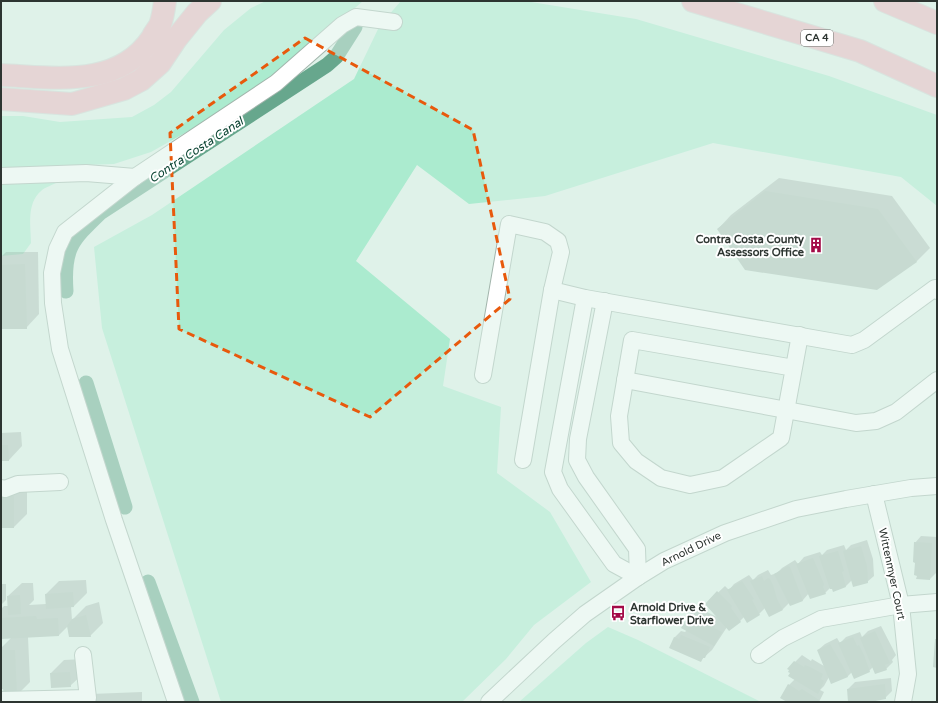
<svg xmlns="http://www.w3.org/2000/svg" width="938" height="703" viewBox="0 0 938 703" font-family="'Varela Round',sans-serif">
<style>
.green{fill:#abebcf}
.shadow{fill:#0003}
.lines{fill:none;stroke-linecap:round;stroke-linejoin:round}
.canal{stroke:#67a78d;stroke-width:15}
.building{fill:#aabdb4}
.minor-casing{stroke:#a2b5ac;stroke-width:18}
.highway-casing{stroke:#d1d3d2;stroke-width:24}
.minor{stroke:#fff;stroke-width:16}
.highway{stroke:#eeb2bd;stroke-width:22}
.marked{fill:none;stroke:#e8590c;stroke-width:3;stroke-dasharray:8 5;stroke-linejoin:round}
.labels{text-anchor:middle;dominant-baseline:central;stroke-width:4;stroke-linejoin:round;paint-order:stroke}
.shield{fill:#fff;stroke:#6c726f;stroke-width:1}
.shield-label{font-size:10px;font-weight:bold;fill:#2d3531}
.poi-label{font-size:11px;font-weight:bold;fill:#2d3531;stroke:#fff;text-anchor:end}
.street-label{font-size:11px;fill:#2d3531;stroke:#fff}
.water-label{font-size:12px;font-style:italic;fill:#023c2a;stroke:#fff}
</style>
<rect width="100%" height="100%" fill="#dff2e9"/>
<g class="green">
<polygon points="266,1 363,1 278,75 208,120 151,152 114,164 1,168 1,116 23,116 60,122 132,117 154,105 171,92 224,30 251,8"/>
<polygon points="401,1 525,1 636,19 829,76 937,115 937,206 901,177 713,143 545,196 469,204 417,165 356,261 450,339 443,386 501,407 497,473 550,512 591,582 534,625 506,659 462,702 221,702 102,328 94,247 152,215 354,79 380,25"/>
<path d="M58,182C53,185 45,187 41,191C26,204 31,226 31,243L23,254L1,256V183Z"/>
<polygon points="608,627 638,640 761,702 519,702 586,643"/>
</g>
<g class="shadow">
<polygon points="779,178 892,196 930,248 916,262 718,229 731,215"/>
<polygon points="6,252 38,252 39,314 26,328 1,328 1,257"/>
<polygon points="21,432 22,446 9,460 1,460 1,433"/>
<polygon points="27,483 27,514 14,527 1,527 1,484"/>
<polygon points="921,536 937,537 937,570 936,573 930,579 915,543"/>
<polygon points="867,540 873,559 874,576 867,582 852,580 846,586 831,587 825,593 809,593 803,600 791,605 790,602 783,609 769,615 765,608 759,614 745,616 740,621 727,627 712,650 701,660 674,638 681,631 685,632 687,630 691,614 697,607 719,618 706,604 725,586 729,590 734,584 749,575 753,580 758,575 768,570 771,575 777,573 782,568 795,560 798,564 804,557 820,552 822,555 827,550 844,545 846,550 851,545"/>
<polygon points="86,580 87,593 74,606 71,606 72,620 86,606 99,602 103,623 90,636 68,626 59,635 28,637 30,682 17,695 5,696 4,688 1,688 1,648 11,638 1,638 1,609 4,606 9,606 8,596 22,583 33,583 34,600 29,605 46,604 46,594 59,581"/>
<polygon points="1,584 6,584 6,600 1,605"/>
<polygon points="881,626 896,655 892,660 893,662 886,669 873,667 869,671 852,672 847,677 829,677 824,686 820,690 824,692 819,702 789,702 789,685 795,679 795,662 802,655 811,661 812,659 824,666 818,650 825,644 837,638 840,643 846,637 860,632 862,637 868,631"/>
<polygon points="83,659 84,673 70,686 51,673 64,660"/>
<polygon points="891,678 892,691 885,698 873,700 871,702 849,702 848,689 855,682"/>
<polygon points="142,692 142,702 58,702 65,695"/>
</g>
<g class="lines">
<g class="canal">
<path d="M66,291C63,249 71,241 100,213L327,65L336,57L355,27"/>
<polyline points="86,383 125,507"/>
<polyline points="148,582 192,702"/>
</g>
</g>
<g class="building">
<polygon points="765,191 878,209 917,262 877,290 745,270 717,229"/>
<polygon points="25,264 27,329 1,329 1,265"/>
<polygon points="1,445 8,445 9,461 1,461"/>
<rect x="1" y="496" width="13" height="32"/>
<polygon points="914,542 932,543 930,580 916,579 917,576 914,575 915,563 913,562"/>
<polygon points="861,546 867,566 868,583 853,587 843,551"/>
<polygon points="838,551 844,571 842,572 846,587 833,592 832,589 830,589 819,556"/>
<polygon points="813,558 824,584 823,587 826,594 810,599 796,564"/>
<polygon points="788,566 790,567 803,601 790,606 774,574"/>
<polygon points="762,576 764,581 768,578 770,579 773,585 777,599 783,610 769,617 750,581"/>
<polygon points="742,581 754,599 752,600 760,615 747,623 727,590"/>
<polygon points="717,591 732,606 731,608 741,622 729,631 705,604"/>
<polygon points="73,592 74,607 46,609 45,594"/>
<polygon points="20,595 21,614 8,615 7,596"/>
<polygon points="690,613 715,626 714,628 722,632 714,646 681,628"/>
<polygon points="86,615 91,637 69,637 67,626 72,619"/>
<polygon points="36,616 37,619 58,618 59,636 1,639 1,618"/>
<polygon points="875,631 890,663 885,665 887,670 875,674 860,638"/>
<polygon points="681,635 710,647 705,658 703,658 701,662 669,648 674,637 679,639"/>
<polygon points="853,637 857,646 859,645 864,655 870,672 854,679 838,643"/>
<polygon points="935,639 937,639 937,668 933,667"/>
<polygon points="830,644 845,670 848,677 831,684 817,650"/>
<polygon points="1,650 15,650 17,696 4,696 3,689 1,689"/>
<polygon points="794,661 804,667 805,665 810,667 823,674 821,679 824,681 818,694 788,676 790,673 788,672 789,670 787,669"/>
<polygon points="70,672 71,687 51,688 50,673"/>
<polygon points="788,684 799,691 802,689 819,700 818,702 787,702 780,698"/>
<polygon points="885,684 886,699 870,702 848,702 847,689"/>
</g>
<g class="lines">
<g class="minor-casing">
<g id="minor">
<polyline points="1,176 86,173 135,177 65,232 57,249 52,273 53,303 60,349 114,520 176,702"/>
<polyline points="135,177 276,83 342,25 356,17 394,22"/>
<polyline points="552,290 585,298 852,345 864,340 935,288 937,291"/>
<polyline points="585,298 553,472 560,489 614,564 638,577"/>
<polyline points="605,301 578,439 577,460 586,477 637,549 638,577"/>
<polyline points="794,368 632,340 619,416 621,443 636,461 661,478 690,485 723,478 781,438 800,335"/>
<polyline points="483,375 509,224 545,232 558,241 561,252 552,290 523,460"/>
<polyline points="625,380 856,423 876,421 896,412 937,380"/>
<polyline points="1,488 5,489 18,484 60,482"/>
<polyline points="874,494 901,605 908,674 903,702"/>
<polyline points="759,655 783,638 821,619 901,605 937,602"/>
<polyline points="1,700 88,698 83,655"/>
<polyline points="489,702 554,641 585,614 638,577 664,561 725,533 796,509 846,499 911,488 937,486"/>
</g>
</g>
<g class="highway-casing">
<g id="highway">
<polyline points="693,1 860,51 937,86"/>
<polyline points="885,1 937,23"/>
<path d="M1,75C54,77 118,89 152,38C154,33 158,29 160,25C163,17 164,9 165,1"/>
<polyline points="1,99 72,104 124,89 141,80 160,63 176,39 197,13 210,1"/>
</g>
</g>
<use href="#minor" class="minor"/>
<use href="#highway" class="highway"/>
</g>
<path d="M0 0H938V703H0ZM305,38L473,130L510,299L370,417L179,329L170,133Z" fill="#dff2e9" fill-opacity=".55" fill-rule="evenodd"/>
<path class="marked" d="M305,38L473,130L510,299L370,417L179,329L170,133Z"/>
<defs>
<g id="building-bare" transform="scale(1.2)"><path d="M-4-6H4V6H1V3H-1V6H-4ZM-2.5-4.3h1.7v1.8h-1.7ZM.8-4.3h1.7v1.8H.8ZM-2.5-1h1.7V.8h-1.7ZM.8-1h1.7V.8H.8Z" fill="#a30a47" stroke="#fff" stroke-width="2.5" paint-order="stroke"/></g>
<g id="bus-bare" transform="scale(1.2)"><path d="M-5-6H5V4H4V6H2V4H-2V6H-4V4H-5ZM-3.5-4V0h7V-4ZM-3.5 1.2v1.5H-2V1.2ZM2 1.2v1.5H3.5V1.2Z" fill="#a30a47" stroke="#fff" stroke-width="2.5" paint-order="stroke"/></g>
</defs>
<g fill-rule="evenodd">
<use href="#building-bare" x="816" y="245"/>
<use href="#bus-bare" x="618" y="613"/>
</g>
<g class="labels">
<rect class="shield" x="801" y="30" width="32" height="16" rx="3"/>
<g class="shield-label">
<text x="817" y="38">CA 4</text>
</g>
<g class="poi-label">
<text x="804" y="239">Contra Costa County<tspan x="804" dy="13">Assessors Office</tspan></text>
<text x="630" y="607" text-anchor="start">Arnold Drive &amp;<tspan x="630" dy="13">Starflower Drive</tspan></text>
</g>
<g class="street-label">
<text transform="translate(691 549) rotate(-26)">Arnold Drive</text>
<text transform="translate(892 574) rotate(78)">Wittenmyer Court</text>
</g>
<g class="water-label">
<text transform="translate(196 150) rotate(-33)">Contra Costa Canal</text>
</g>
</g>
<rect width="938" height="703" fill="none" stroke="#2d3531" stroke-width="4"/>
</svg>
